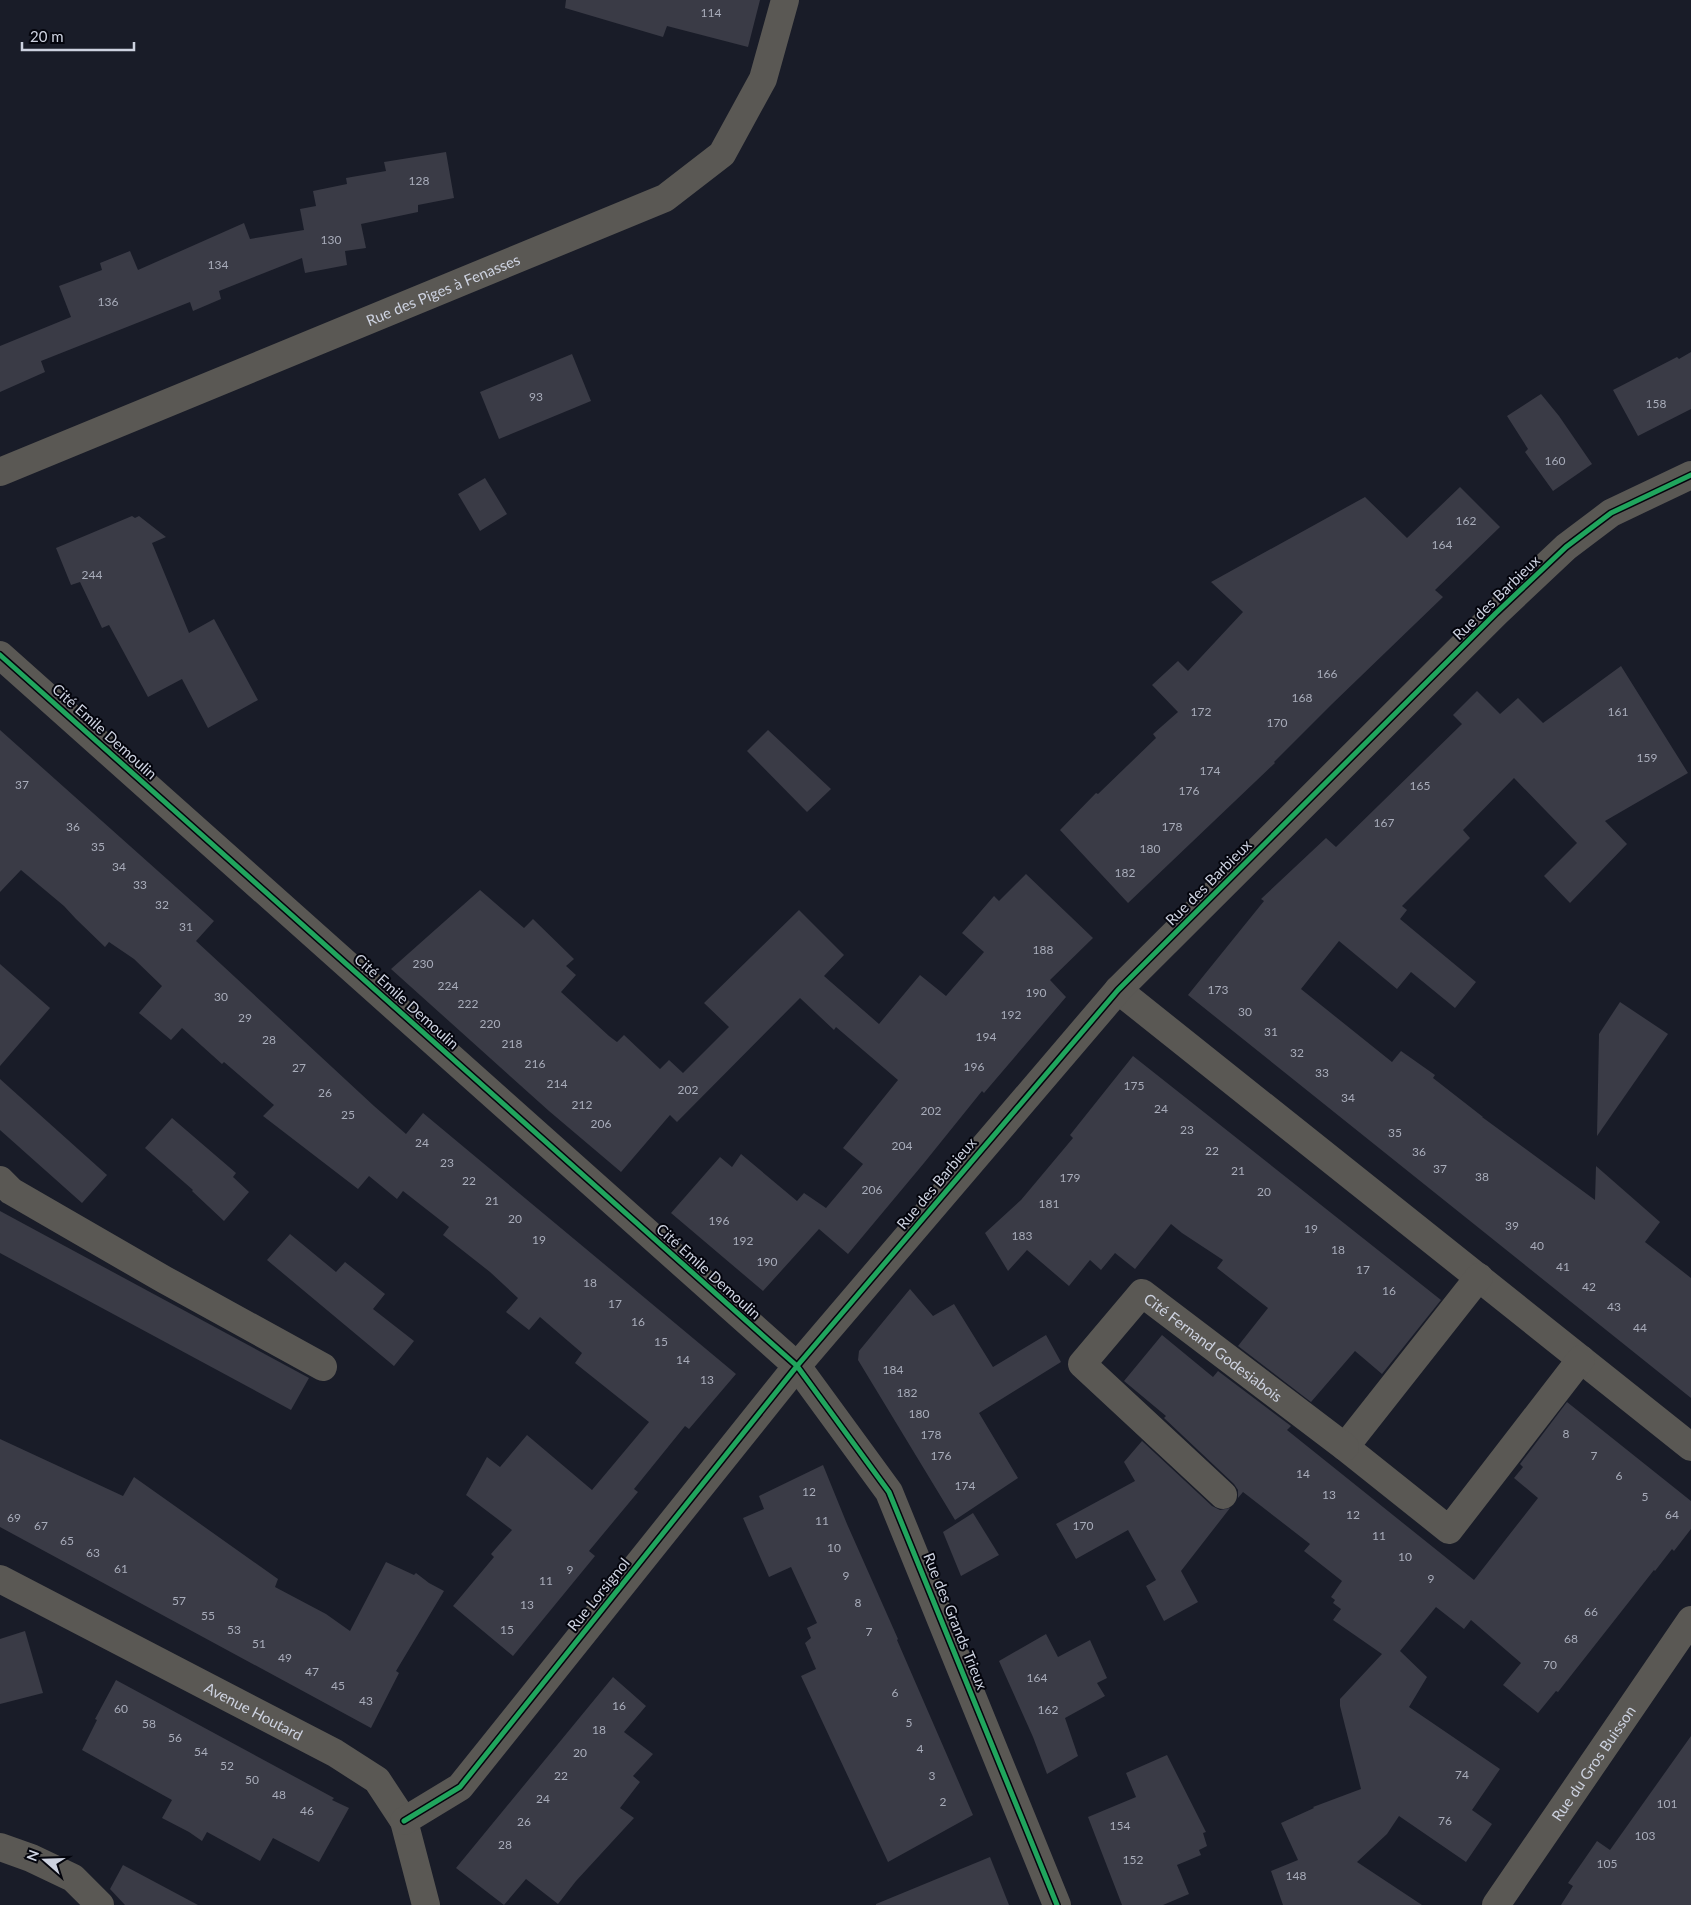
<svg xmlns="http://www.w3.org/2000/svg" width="1691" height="1905" viewBox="0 0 1691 1905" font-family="Lato,sans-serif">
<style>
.building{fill:#3a3b46}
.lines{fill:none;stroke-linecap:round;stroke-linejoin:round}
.minor{stroke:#5a5854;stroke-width:28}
.cycleway-casing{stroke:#04050d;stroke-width:8}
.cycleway{stroke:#20a55d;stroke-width:5}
.labels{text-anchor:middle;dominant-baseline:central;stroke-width:4;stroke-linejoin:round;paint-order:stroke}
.number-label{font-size:12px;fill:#a8acba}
.street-label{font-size:15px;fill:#cdd2e0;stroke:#04050d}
</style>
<rect width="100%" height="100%" fill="#191c28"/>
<g class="building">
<polygon points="566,0 760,0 748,47 667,26 663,37 565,8"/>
<polygon points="446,152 454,198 418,205 418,212 361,224 366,248 345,251 347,265 305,273 302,258 219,291 221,299 193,311 190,302 41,361 45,372 0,392 0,346 71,317 59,286 102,270 100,263 130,251 138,270 244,223 250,239 304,230 300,209 316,206 313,191 347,184 346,178 386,171 384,162"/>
<polygon points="1691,352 1691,409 1638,436 1613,390 1677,357 1679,359"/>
<polygon points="572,354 591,401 499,439 480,392"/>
<polygon points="1541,394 1559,416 1592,464 1553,491 1525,452 1528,449 1507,416"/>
<polygon points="485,478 507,514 480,531 458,494"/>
<polygon points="1460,487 1500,527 1435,590 1443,597 1332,704 1274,762 1275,763 1128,903 1060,830 1096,793 1098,794 1156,738 1153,734 1178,712 1152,685 1178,661 1188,671 1243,612 1211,582 1365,497 1407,538"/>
<polygon points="132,516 135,518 139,516 166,537 152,543 189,633 214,619 258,700 208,728 182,679 148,697 109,625 102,628 80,582 71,585 56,548"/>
<polygon points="1621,666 1688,773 1605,821 1627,844 1570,903 1544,876 1577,843 1514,778 1463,830 1470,838 1402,906 1407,910 1400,919 1476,982 1455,1008 1411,972 1397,989 1339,941 1301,989 1392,1062 1401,1051 1435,1075 1433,1078 1483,1117 1482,1117 1595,1200 1596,1166 1660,1222 1645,1242 1691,1278 1691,1398 1188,995 1264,901 1261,899 1326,838 1336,847 1462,724 1453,715 1477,691 1500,714 1518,698 1543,723"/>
<polygon points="0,730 214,921 196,941 374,1106 406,1134 423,1113 736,1374 689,1429 685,1426 634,1489 638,1492 589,1551 595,1556 513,1656 453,1606 494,1557 491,1554 512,1530 466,1495 487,1457 500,1467 527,1435 592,1490 649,1422 575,1363 582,1353 540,1317 529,1330 506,1312 518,1298 490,1272 443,1235 449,1227 403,1191 397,1199 369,1176 358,1189 263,1116 274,1105 224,1062 222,1064 182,1028 171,1040 139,1013 162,986 134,959 109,942 105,947 76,919 64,906 21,870 0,892"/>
<polygon points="768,730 831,789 807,812 747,751"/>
<polygon points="1026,874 1093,938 1050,980 1066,997 984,1093 982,1091 924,1163 848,1254 819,1229 763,1291 671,1213 720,1157 732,1167 741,1154 797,1201 804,1193 826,1208 863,1164 843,1148 898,1080 836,1027 834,1030 800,998 677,1122 670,1115 621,1172 549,1111 391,969 480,890 524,928 533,919 574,959 566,966 576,975 561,992 609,1036 617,1042 624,1035 660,1069 669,1060 683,1073 729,1027 704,1003 799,910 844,955 824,976 879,1024 920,975 946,996 984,952 962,933 994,896 999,901"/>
<polygon points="0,964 50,1008 0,1066"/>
<polygon points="1620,1002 1668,1034 1597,1136 1599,1034"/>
<polygon points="1133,1056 1441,1300 1382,1374 1355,1351 1311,1402 1238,1346 1268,1308 1217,1268 1223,1260 1182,1233 1171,1224 1135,1269 1115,1253 1101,1270 1090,1260 1069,1286 1027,1250 1008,1271 985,1233 1021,1200 1073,1138 1070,1135"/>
<polygon points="0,1079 107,1175 82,1203 0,1130"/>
<polygon points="172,1118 236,1173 233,1177 249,1192 224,1221 192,1191 193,1190 145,1148"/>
<polygon points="0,1211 309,1378 291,1410 0,1253"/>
<polygon points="290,1234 336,1272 345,1262 385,1294 373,1309 414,1341 394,1366 267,1260"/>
<polygon points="910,1289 933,1316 954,1304 993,1367 1046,1335 1061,1362 979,1413 1018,1478 955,1520 858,1360 859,1351"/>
<polygon points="1162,1335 1213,1377 1218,1371 1291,1426 1287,1430 1474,1580 1538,1498 1514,1478 1523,1467 1520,1464 1567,1402 1691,1501 1691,1529 1674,1551 1672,1549 1655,1571 1654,1570 1558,1692 1556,1691 1538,1713 1503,1685 1521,1663 1471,1620 1464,1629 1436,1607 1400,1651 1427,1677 1409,1707 1500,1769 1472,1810 1492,1824 1466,1862 1399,1816 1387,1834 1357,1862 1422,1905 1283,1905 1271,1871 1298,1860 1281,1823 1314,1808 1313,1807 1361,1789 1340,1706 1340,1699 1382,1654 1333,1620 1341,1609 1333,1603 1335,1600 1331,1597 1342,1581 1304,1551 1310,1544 1243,1492 1238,1498 1238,1490 1234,1484 1164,1418 1166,1416 1124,1381"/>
<polygon points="0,1439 123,1496 134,1477 278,1579 275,1587 326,1614 350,1631 386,1562 414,1575 416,1573 429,1583 444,1591 396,1671 399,1673 371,1728 0,1527"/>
<polygon points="1142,1441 1212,1506 1220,1510 1230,1508 1181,1571 1198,1602 1164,1621 1146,1586 1156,1580 1128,1530 1076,1559 1056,1524 1135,1481 1124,1462"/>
<polygon points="823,1465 847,1524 898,1639 897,1640 973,1815 888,1862 801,1676 816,1669 805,1643 811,1638 807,1628 817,1623 791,1567 769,1577 743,1518 764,1509 759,1496"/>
<polygon points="973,1513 999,1555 961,1576 943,1532"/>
<polygon points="25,1631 43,1693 0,1704 0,1639"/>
<polygon points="1046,1634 1058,1657 1090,1640 1107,1678 1097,1683 1105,1696 1065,1718 1078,1756 1047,1774 1033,1737 999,1661"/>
<polygon points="613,1677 646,1706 624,1732 653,1754 633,1776 640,1782 620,1808 634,1818 576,1881 558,1904 526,1879 504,1905 456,1868"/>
<polygon points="116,1680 334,1798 332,1800 349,1808 319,1862 273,1838 260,1861 207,1832 202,1841 189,1832 162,1818 172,1800 82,1750 97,1720 95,1719"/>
<polygon points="1691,1736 1691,1905 1561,1905 1573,1886 1568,1883 1597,1841 1610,1850"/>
<polygon points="1167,1755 1206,1832 1203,1833 1207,1846 1199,1850 1201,1855 1177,1865 1189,1894 1163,1905 1122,1905 1088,1817 1136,1797 1126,1773"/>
<polygon points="990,1857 1009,1905 876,1905 876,1904"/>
<polygon points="123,1865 198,1905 125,1905 110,1889"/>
</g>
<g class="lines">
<g class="minor">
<path id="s1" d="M0,472L665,198L722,154L763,79L785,0"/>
<polyline points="0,655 797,1366 889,1492 1057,1905"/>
<polyline points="1118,990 1691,1447"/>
<polyline points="0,1180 11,1191 165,1280 323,1367"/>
<polyline points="1479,1277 1345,1447 1449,1530 1581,1359"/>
<path id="s2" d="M1223,1495L1082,1364L1142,1293L1345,1447"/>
<path id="s3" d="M0,1579L335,1753L377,1780L404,1821L426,1905"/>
<polyline points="404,1821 460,1787 797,1366 1118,990 1496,613 1566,547 1611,513 1691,475"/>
<polyline points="0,1847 31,1858 73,1878 100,1905"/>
<path id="s4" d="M1496,1905L1691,1620"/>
</g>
<g class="cycleway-casing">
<g id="cycleway">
<polyline points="0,655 797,1366 889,1492 1057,1905"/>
<polyline points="404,1821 460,1787 797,1366 1118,990 1496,613 1566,547 1611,513 1691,475"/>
</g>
</g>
<use href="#cycleway" class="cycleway"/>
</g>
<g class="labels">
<g class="number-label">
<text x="711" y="12">114</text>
<text x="419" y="180">128</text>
<text x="331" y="239">130</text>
<text x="218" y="264">134</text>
<text x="108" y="301">136</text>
<text x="536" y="396">93</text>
<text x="1656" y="403">158</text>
<text x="1555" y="460">160</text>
<text x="1466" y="520">162</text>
<text x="1442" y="544">164</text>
<text x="92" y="574">244</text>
<text x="1327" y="673">166</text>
<text x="1302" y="697">168</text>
<text x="1201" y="711">172</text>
<text x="1618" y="711">161</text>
<text x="1277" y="722">170</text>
<text x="1647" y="757">159</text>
<text x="1210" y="770">174</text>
<text x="22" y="784">37</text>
<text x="1420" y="785">165</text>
<text x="1189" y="790">176</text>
<text x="1384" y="822">167</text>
<text x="73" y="826">36</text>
<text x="1172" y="826">178</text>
<text x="98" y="846">35</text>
<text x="1150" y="848">180</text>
<text x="119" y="866">34</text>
<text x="1125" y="872">182</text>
<text x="140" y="884">33</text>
<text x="162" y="904">32</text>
<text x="186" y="926">31</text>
<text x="1043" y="949">188</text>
<text x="423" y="963">230</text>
<text x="448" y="985">224</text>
<text x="1218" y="989">173</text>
<text x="1036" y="992">190</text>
<text x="221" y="996">30</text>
<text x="468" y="1003">222</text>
<text x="1245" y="1011">30</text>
<text x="1011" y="1014">192</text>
<text x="245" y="1017">29</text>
<text x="490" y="1023">220</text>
<text x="1271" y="1031">31</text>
<text x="986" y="1036">194</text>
<text x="269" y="1039">28</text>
<text x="512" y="1043">218</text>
<text x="1297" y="1052">32</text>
<text x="535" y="1063">216</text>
<text x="974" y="1066">196</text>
<text x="299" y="1067">27</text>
<text x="1322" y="1072">33</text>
<text x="557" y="1083">214</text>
<text x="1134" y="1085">175</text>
<text x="688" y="1089">202</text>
<text x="325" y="1092">26</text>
<text x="1348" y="1097">34</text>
<text x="582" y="1104">212</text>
<text x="1161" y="1108">24</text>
<text x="931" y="1110">202</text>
<text x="348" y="1114">25</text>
<text x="601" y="1123">206</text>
<text x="1187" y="1129">23</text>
<text x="1395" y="1132">35</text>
<text x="422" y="1142">24</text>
<text x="902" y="1145">204</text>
<text x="1212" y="1150">22</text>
<text x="1419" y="1151">36</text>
<text x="447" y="1162">23</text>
<text x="1440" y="1168">37</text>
<text x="1238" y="1170">21</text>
<text x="1482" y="1176">38</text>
<text x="1070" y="1177">179</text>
<text x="469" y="1180">22</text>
<text x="872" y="1189">206</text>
<text x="1264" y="1191">20</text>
<text x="492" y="1200">21</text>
<text x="1049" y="1203">181</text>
<text x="515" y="1218">20</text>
<text x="719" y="1220">196</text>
<text x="1512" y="1225">39</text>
<text x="1311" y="1228">19</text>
<text x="1022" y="1235">183</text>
<text x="539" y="1239">19</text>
<text x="743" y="1240">192</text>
<text x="1537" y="1245">40</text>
<text x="1338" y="1249">18</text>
<text x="767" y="1261">190</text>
<text x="1563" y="1266">41</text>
<text x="1363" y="1269">17</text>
<text x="590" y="1282">18</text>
<text x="1589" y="1286">42</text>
<text x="1389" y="1290">16</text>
<text x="615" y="1303">17</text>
<text x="1614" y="1306">43</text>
<text x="638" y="1321">16</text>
<text x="1640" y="1327">44</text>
<text x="661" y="1341">15</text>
<text x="683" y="1359">14</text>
<text x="893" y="1369">184</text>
<text x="707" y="1379">13</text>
<text x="907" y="1392">182</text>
<text x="919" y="1413">180</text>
<text x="1566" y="1433">8</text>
<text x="931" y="1434">178</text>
<text x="941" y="1455">176</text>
<text x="1594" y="1455">7</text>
<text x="1303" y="1473">14</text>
<text x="1619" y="1475">6</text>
<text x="965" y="1485">174</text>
<text x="809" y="1491">12</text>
<text x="1329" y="1494">13</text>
<text x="1645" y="1496">5</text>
<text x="1353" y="1514">12</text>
<text x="1672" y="1514">64</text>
<text x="14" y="1517">69</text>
<text x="822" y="1520">11</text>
<text x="41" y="1525">67</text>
<text x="1083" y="1525">170</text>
<text x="1379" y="1535">11</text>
<text x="67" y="1540">65</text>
<text x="834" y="1547">10</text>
<text x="93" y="1552">63</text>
<text x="1405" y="1556">10</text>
<text x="121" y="1568">61</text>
<text x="570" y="1569">9</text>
<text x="846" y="1575">9</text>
<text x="1431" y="1578">9</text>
<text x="546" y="1580">11</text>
<text x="179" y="1600">57</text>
<text x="858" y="1602">8</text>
<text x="527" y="1604">13</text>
<text x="1591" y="1611">66</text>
<text x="208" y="1615">55</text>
<text x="234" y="1629">53</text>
<text x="507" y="1629">15</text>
<text x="869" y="1631">7</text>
<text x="1571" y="1638">68</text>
<text x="259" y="1643">51</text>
<text x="285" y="1657">49</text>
<text x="1550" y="1664">70</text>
<text x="312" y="1671">47</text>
<text x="1037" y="1677">164</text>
<text x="338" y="1685">45</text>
<text x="895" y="1692">6</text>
<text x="366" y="1700">43</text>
<text x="619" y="1705">16</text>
<text x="121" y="1708">60</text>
<text x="1048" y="1709">162</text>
<text x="909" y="1722">5</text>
<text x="149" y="1723">58</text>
<text x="599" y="1729">18</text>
<text x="175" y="1737">56</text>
<text x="920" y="1748">4</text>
<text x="201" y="1751">54</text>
<text x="580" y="1752">20</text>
<text x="227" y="1765">52</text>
<text x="1462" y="1774">74</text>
<text x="561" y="1775">22</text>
<text x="932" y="1775">3</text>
<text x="252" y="1779">50</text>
<text x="279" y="1794">48</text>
<text x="543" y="1798">24</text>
<text x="943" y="1801">2</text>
<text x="1667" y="1803">101</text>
<text x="307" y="1810">46</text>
<text x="1445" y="1820">76</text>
<text x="524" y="1821">26</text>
<text x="1120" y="1825">154</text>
<text x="1645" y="1835">103</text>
<text x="505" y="1844">28</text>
<text x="1133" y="1859">152</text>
<text x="1607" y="1863">105</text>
<text x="1296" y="1875">148</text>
</g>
<g class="street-label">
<text stroke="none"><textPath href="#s1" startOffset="479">Rue des Piges à Fenasses</textPath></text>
<text transform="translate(1496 597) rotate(-44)">Rue des Barbieux</text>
<text transform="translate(105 731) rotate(42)">Cité Emile Demoulin</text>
<text transform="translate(1208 882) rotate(-45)">Rue des Barbieux</text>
<text transform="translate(407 1001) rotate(42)">Cité Emile Demoulin</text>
<text transform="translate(936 1183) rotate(-50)">Rue des Barbieux</text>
<text transform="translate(709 1271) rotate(42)">Cité Emile Demoulin</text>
<text stroke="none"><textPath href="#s2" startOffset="375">Cité Fernand Godesiabois</textPath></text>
<text transform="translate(598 1594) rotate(-51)">Rue Lorsignol</text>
<text transform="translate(956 1621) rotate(68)">Rue des Grands Trieux</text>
<text stroke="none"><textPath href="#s3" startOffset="286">Avenue Houtard</textPath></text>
<text stroke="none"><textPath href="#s4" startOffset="172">Rue du Gros Buisson</textPath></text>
</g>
</g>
<g transform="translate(45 1860) rotate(290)" stroke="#04050d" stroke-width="4" paint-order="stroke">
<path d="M0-4L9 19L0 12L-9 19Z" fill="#cdd2e0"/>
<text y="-8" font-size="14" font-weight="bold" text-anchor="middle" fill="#cdd2e0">N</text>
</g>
<path d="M22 42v8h112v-8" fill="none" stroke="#cdd2e0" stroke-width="2.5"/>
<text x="30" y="42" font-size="15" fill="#cdd2e0" stroke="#04050d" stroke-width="4" paint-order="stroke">20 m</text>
</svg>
